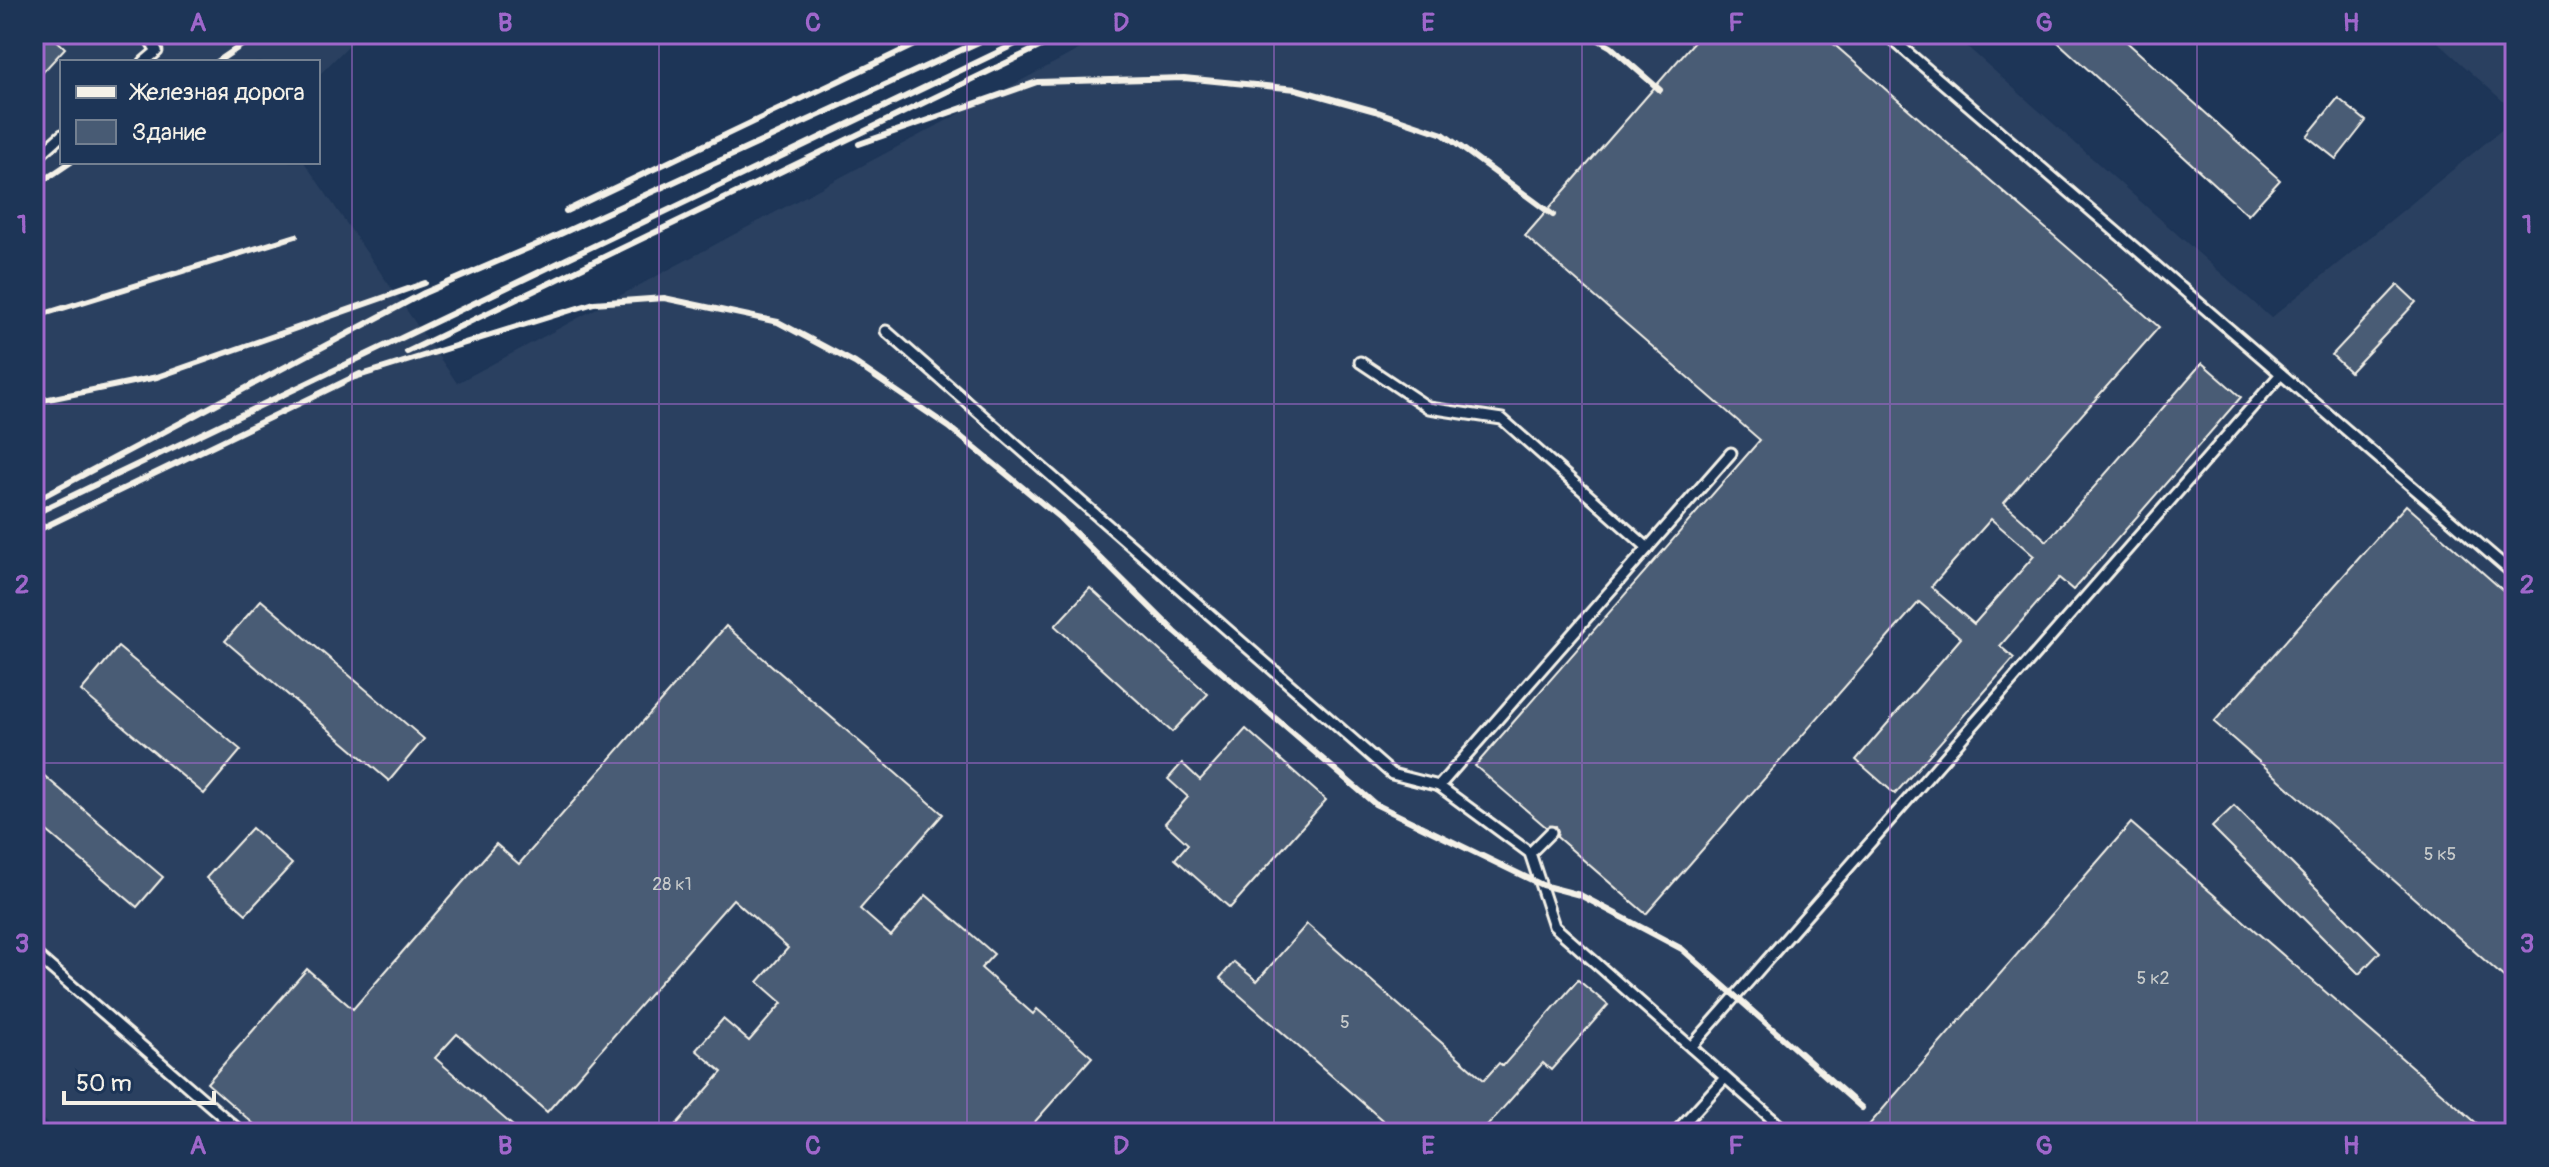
<svg xmlns="http://www.w3.org/2000/svg" width="2549" height="1167" viewBox="0 0 2549 1167" font-family="Pangolin,sans-serif">
<style>
.built{fill:#2a4060}
.building{fill:#485b74;stroke:#f4f1e8;stroke-width:2;fill-rule:evenodd}
.lines{fill:none;stroke-linecap:round;stroke-linejoin:round}
.service-casing{stroke:#f4f1e8;stroke-width:15}
.service{stroke:#1d3557;stroke-width:9}
.rail{stroke:#f4f1e8;stroke-width:6}
.grid{fill:none;stroke:#9f67cb;stroke-width:2;stroke-opacity:0.55}
.labels{text-anchor:middle;dominant-baseline:central;stroke-width:7;stroke-linejoin:round;paint-order:stroke}
.number-label{font-size:18px;fill:#c9cccb}
.neatline{fill:none;stroke:#9f67cb;stroke-width:3}
.grid-label{font-size:26px;text-anchor:middle;font-weight:bold;fill:#9f67cb}
</style>
<rect width="100%" height="100%" fill="#1d3557"/>
<filter id="ink" filterUnits="userSpaceOnUse"><feTurbulence type="fractalNoise" baseFrequency=".0125" numOctaves="2"/><feDisplacementMap in="SourceGraphic" scale="16" xChannelSelector="R" yChannelSelector="G"/><feConvolveMatrix kernelMatrix="1 2 1 2 8 2 1 2 1" color-interpolation-filters="sRGB"/></filter>
<g filter="url(#ink)">
<g class="built">
<polygon points="34,34 360,34 318,76 318,62 62,62 62,162 304,162 457,383 1108,34 1953,34 2271,318 2515,119 2515,1133 58,1133 34,1112"/>
<polygon points="2429,34 2515,34 2515,112"/>
</g>
<g class="building">
<polygon points="34,34 50,34 65,48 34,82"/>
<path d="M1701,34H1822L2159,327L2004,503L2047,541L2202,363L2241,397L2073,590L2059,578L2000,646L2014,658L1895,794L1856,760L1961,638L1919,602L1646,914L1557,837L1558,831L1556,826L1546,827L1475,766L1760,440L1525,236ZM1991,519L2034,556L1974,624L1931,587Z"/>
<polygon points="2049,34 2118,34 2280,180 2248,215"/>
<polygon points="2338,98 2366,121 2336,159 2307,136"/>
<polygon points="2398,285 2416,302 2350,372 2332,355"/>
<polygon points="2406,505 2515,601 2515,987 2214,722"/>
<polygon points="1090,588 1208,694 1172,732 1055,626"/>
<polygon points="261,600 424,739 389,781 225,641"/>
<polygon points="726,626 943,814 860,909 891,936 926,895 994,954 981,968 1033,1014 1037,1009 1092,1057 1025,1133 669,1133 722,1072 696,1050 723,1019 749,1041 782,1003 758,982 788,948 733,899 547,1112 457,1034 435,1058 521,1133 264,1133 207,1083 307,969 353,1009 496,844 519,864"/>
<polygon points="118,647 241,750 204,794 81,691"/>
<polygon points="1246,729 1326,800 1230,908 1175,859 1188,844 1165,823 1188,797 1168,779 1182,763 1200,780"/>
<polygon points="34,767 163,877 137,907 34,820"/>
<polygon points="2234,806 2380,952 2359,974 2212,827"/>
<polygon points="2131,823 2488,1133 1862,1133"/>
<polygon points="252,828 292,864 246,914 206,878"/>
<polygon points="1307,924 1484,1080 1499,1063 1503,1066 1578,980 1608,1005 1551,1070 1543,1063 1481,1133 1397,1133 1220,978 1234,962 1257,981"/>
</g>
<g class="lines">
<g class="service-casing">
<g id="service">
<polyline points="1886,34 2515,575"/>
<polyline points="144,62 157,51 146,34"/>
<polyline points="34,160 62,135"/>
<polyline points="886,331 1392,774 1439,786"/>
<polyline points="1360,362 1429,408 1502,419 1648,548"/>
<polyline points="1731,453 1439,786 1530,853 1554,926 1788,1133"/>
<polyline points="1530,853 1551,832"/>
<polyline points="34,953 242,1133"/>
<polyline points="1691,1047 2281,374"/>
<polyline points="1675,1133 1725,1078"/>
</g>
</g>
<use href="#service" class="service"/>
<g class="rail">
<polyline points="1588,34 1611,47 1660,90"/>
<polyline points="217,62 258,34"/>
<polyline points="859,144 1037,82 1184,78 1296,89 1375,111 1443,134 1553,215"/>
<polyline points="34,187 71,162"/>
<polyline points="566,211 937,34"/>
<polyline points="34,317 296,236"/>
<polyline points="407,352 1066,34"/>
<polyline points="352,378 594,303 664,298 778,322 855,363 949,427 1060,518 1175,632 1375,804 1542,885 1580,895 1682,949 1862,1108"/>
<polyline points="34,402 157,377 425,283"/>
<polyline points="34,501 424,293 545,241 996,34"/>
<polyline points="34,514 1036,34"/>
<polyline points="34,532 360,374"/>
</g>
</g>
</g>
<path class="grid" d="M352,34V1133M659,34V1133M967,34V1133M1274,34V1133M1582,34V1133M1890,34V1133M2197,34V1133M34,404H2515M34,763H2515"/>
<g class="labels">
<g class="number-label">
<text x="2440" y="854">5 к5</text>
<text x="672" y="884">28 к1</text>
<text x="2153" y="978">5 к2</text>
<text x="1345" y="1022">5</text>
</g>
</g>
<rect width="2549" height="1167" fill="none" stroke="#1d3557" stroke-width="88"/>
<rect x="60" y="60" width="260" height="104" fill="#1d3557" stroke="#738091" stroke-width="2"/>
<rect x="76" y="86" width="40" height="12" fill="#f4f1e8" stroke="#738091" stroke-width="2"/>
<text x="132" y="100" font-size="24" fill="#f4f1e8">Железная дорога</text>
<rect x="76" y="120" width="40" height="24" fill="#485b74" stroke="#738091" stroke-width="2"/>
<text x="132" y="140" font-size="24" fill="#f4f1e8">Здание</text>
<path d="M64 1091v12h150v-12" fill="none" stroke="#f4f1e8" stroke-width="4"/>
<text x="76" y="1091" font-size="24" fill="#f4f1e8" stroke="#1d3557" stroke-width="6" paint-order="stroke">50 m</text>
<rect x="44" y="44" width="2461" height="1079" class="neatline"/>
<g class="grid-label">
<text x="198" y="31">A</text>
<text x="505" y="31">B</text>
<text x="813" y="31">C</text>
<text x="1121" y="31">D</text>
<text x="1428" y="31">E</text>
<text x="1736" y="31">F</text>
<text x="2044" y="31">G</text>
<text x="2351" y="31">H</text>
<text x="22" y="233">1</text>
<text x="2527" y="233">1</text>
<text x="22" y="593">2</text>
<text x="2527" y="593">2</text>
<text x="22" y="952">3</text>
<text x="2527" y="952">3</text>
<text x="198" y="1154">A</text>
<text x="505" y="1154">B</text>
<text x="813" y="1154">C</text>
<text x="1121" y="1154">D</text>
<text x="1428" y="1154">E</text>
<text x="1736" y="1154">F</text>
<text x="2044" y="1154">G</text>
<text x="2351" y="1154">H</text>
</g>
</svg>
